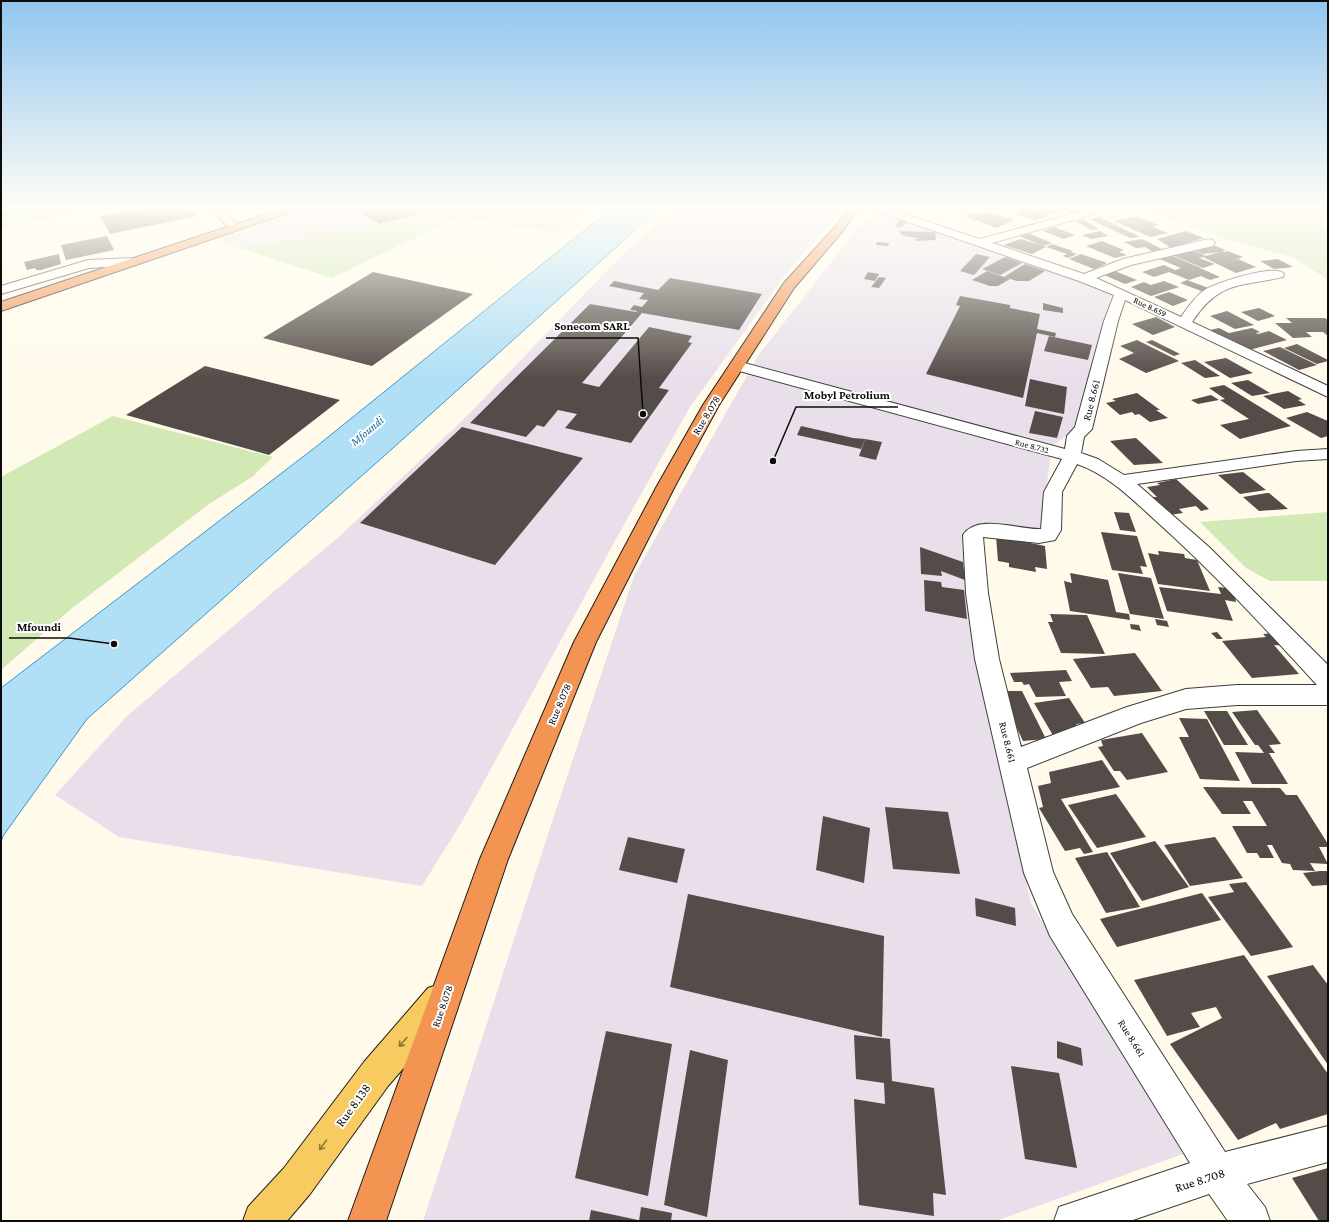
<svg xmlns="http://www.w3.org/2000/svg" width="1329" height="1222" viewBox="0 0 1329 1222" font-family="'Crimson Pro',serif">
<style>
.industrial{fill:#e9dfeb}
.green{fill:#d2e8b5}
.water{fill:#b0dff6;stroke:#3798cc}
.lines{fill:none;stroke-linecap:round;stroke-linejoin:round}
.stream{stroke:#3798cc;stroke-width:3.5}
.building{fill:#544c48}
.street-casing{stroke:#3f3f3f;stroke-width:2}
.secondary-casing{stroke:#2e2e2e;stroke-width:2}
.primary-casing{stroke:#1d1d1d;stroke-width:2}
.highway-casing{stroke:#1d1d1d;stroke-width:2}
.street{fill:#fff;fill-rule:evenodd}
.secondary{fill:#fff0a5;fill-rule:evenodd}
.primary{fill:#f8cb61;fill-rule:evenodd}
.highway{fill:#f49453;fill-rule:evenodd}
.oneway{stroke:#8e753b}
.labels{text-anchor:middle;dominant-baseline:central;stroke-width:4;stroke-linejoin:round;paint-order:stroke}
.far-street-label{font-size:9px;fill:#0c0c0c;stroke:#fff}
.street-label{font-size:11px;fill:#0c0c0c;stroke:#fff}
.water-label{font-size:12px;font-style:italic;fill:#16689c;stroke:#fff}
.near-street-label{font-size:13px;fill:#0c0c0c;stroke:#fff}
.leader{fill:none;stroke:#0c0c0c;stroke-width:1.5}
.callout-dot{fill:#0c0c0c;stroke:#fff;stroke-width:1.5}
.callout-label{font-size:12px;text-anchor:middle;font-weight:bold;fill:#0c0c0c;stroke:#fff;stroke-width:4;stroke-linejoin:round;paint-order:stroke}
</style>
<rect width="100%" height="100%" fill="#fffaea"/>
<g class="industrial">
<polygon points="312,207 447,207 379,226 277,242 237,247 224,242 222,238"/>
<polygon points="676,207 843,207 783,278 690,407 622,528 463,820 422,886 119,837 55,795 128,715 342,534 463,420 624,253"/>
<polygon points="876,211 910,218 1005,255 1113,293 1103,321 1101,341 1079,427 1052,446 1040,534 980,528 981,671 1031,903 1183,1154 996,1221 423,1221 549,831 634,576 758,356 859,226"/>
</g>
<g class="green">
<polygon points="1,207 89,207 66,215 1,227"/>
<polygon points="447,207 590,207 555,232 458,217 332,278 237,247 277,242 379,226"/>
<polygon points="1140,207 1325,207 1320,228 1328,230 1328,280 1295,258 1228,240"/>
<polygon points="113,416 273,457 252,477 209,504 71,609 1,670 1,477"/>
<polygon points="1328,512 1328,581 1270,581 1246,568 1200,522"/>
</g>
<polygon class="water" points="613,207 661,207 383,457 87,719 3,836 1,843 1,688 317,446"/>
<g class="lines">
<polyline class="stream" points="1,214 39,207"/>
</g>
<g class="building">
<polygon points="150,207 189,207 197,216 110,234 100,216"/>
<polygon points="353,207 442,207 379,224"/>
<polygon points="1030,207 1050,214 1046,215 1050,216 1035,220 1015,214"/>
<polygon points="1045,207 1075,207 1085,210 1075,214 1066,211 1057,215 1039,209"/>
<polygon points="975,212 982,214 987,212 992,213 1014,220 997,228 964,216"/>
<polygon points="1137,216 1158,225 1149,228 1153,227 1168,233 1150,237 1114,221"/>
<polygon points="1099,217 1140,237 1130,238 1089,219"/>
<polygon points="900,219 913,221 911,223 907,222 901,228 896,227 898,226 895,226"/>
<polygon points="1083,219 1099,229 1092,230 1075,221"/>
<polygon points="1054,227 1075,235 1064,239 1043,231"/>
<polygon points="900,231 935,232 936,240 916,241 915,239 920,239 901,235"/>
<polygon points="1100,231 1108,236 1091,239 1082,235"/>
<polygon points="1186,231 1204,238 1183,244 1188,246 1173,249 1157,239"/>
<polygon points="1028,233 1052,243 1043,246 1046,247 1032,254 1003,245 1021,239 1041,245 1019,236"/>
<polygon points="107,236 114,250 66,260 61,245"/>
<polygon points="1142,239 1164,250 1153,252 1145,247 1136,248 1124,242"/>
<polygon points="1102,241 1124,250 1119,252 1127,255 1115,258 1086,246"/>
<polygon points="877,242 889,243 888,246 876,245"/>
<polygon points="1052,244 1073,251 1071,252 1077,254 1068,258 1063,256 1067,254 1046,247"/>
<polygon points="1213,245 1226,250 1222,251 1224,252 1228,251 1243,257 1222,264 1238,259 1256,267 1236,273 1203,257 1199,258 1215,264 1203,268 1172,255 1191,249 1206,256 1219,252 1203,254 1192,249"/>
<polygon points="59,254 61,264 41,270 36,270 35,268 27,270 24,262"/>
<polygon points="976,254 990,257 974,275 960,271"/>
<polygon points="1081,254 1107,263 1094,269 1069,259"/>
<polygon points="1168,254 1201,268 1200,268 1220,277 1210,280 1201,276 1189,280 1169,272 1154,277 1142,272 1164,265 1175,270 1181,268 1157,258"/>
<polygon points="1005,257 1022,263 1000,275 982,269"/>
<polygon points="1278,259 1293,267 1274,269 1260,261"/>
<polygon points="1025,264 1045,271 1029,281 1017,281 1004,277"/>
<polygon points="987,271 1004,277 1010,279 998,286 990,286 972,280"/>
<polygon points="1115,271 1137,280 1125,284 1104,275"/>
<polygon points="373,272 473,294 372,366 263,338"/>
<polygon points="868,272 879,274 875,281 864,279"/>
<polygon points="879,277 886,278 879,288 871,287"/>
<polygon points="670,278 762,294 739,330 642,313 582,383 599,387 649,327 692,336 688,342 692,343 659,388 669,390 631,443 565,428 577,414 558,410 544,427 537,425 526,437 470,423 590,304 636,312 637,311 630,310 634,305 642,307 648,300 639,299 644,293 653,295 609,286 614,281 658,290"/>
<polygon points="1187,280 1211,289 1204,292 1180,283"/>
<polygon points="1164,281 1179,287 1151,296 1131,287 1144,282 1151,285"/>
<polygon points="1169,292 1188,300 1173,306 1154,297"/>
<polygon points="960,296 1010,305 1010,308 1040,314 1037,329 1056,333 1055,337 1037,333 1023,398 926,374 960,306 956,305"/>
<polygon points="1043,303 1063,308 1063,313 1043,310"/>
<polygon points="1259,308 1275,316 1258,321 1241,312"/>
<polygon points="1227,311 1254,325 1235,329 1210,316"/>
<polygon points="1156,317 1175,327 1153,335 1132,324"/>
<polygon points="1286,318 1325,318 1328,320 1328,336 1323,332 1306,332 1312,337 1293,338 1275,323 1292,323"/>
<polygon points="1219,328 1229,333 1252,328 1260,332 1256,333 1258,334 1269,331 1287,340 1249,350 1210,330"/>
<polygon points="1049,336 1092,345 1088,360 1044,351"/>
<polygon points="1137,340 1179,361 1146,373 1119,359 1134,353 1120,346"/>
<polygon points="1152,340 1180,354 1174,356 1146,342"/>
<polygon points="1297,344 1328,360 1328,361 1317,364 1284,348"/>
<polygon points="1280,347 1317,365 1299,370 1263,351"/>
<polygon points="1226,358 1253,373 1230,378 1204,362"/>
<polygon points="1195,360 1220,376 1205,378 1181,363"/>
<polygon points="205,366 340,400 269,455 126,415"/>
<polygon points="1030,379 1067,387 1064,414 1025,406"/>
<polygon points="1248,380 1270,393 1252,396 1231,383"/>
<polygon points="1224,385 1234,391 1291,426 1240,439 1220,425 1249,419 1220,400 1225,399 1209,388"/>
<polygon points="1288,391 1302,399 1298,400 1306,405 1284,409 1263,396"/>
<polygon points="1137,393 1160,410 1156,410 1168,418 1150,422 1139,414 1135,415 1132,412 1120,415 1106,403 1116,401 1112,399"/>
<polygon points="1211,395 1219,400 1198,404 1191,400"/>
<polygon points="1035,411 1063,417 1057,438 1029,433"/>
<polygon points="1307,412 1328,421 1328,436 1321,438 1286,418"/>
<polygon points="801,426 853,438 865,439 861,449 797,435"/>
<polygon points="462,427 583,458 495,565 360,523"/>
<polygon points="1136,438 1163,463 1134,465 1110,441"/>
<polygon points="865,439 882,442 876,460 859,456"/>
<polygon points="1243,472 1266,490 1240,494 1218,475"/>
<polygon points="1176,479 1209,509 1201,511 1196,506 1179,509 1183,513 1170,515 1152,497 1157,497 1147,487 1160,485 1157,483"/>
<polygon points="1267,493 1269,493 1288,509 1259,511 1243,497"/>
<polygon points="1114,512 1129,513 1136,532 1120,530"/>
<polygon points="1101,532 1137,536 1147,567 1140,566 1143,574 1112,570"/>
<polygon points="996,536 1045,546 1047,569 1035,567 1036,572 1009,567 1009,563 998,561"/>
<polygon points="920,547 963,562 965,580 941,571 942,576 921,574"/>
<polygon points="1158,551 1184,554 1185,558 1197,560 1210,591 1158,584 1148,553 1159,555"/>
<polygon points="1070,573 1108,580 1116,612 1129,614 1130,620 1070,611 1064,581 1072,583"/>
<polygon points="1118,573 1151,578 1164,619 1130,614"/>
<polygon points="924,580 941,582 942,587 964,590 967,619 925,611"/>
<polygon points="1159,587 1221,594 1218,587 1233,589 1236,602 1225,600 1233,621 1167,611"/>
<polygon points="1050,614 1087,615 1105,654 1061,653 1048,622 1053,622"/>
<polygon points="1155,619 1167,621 1169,627 1157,625"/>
<polygon points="1130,624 1139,625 1141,631 1131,629"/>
<polygon points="1217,632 1223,639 1217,639 1211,633"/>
<polygon points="1276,633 1288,646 1274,645 1299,674 1252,678 1222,641 1266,637 1263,634"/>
<polygon points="1135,653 1162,691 1114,696 1108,687 1091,688 1073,659"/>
<polygon points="1066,670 1072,681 1059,682 1066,696 1036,697 1029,684 1024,685 1022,682 1014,682 1010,673"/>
<polygon points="1006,691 1022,691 1046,739 1023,741 1007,707"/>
<polygon points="1069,698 1085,723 1076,724 1082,733 1054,737 1034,703"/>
<polygon points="1257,710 1281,744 1269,745 1275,753 1269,753 1288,784 1252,784 1235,752 1264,753 1258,745 1255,745 1232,712"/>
<polygon points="1204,711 1227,711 1248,745 1224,745"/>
<polygon points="1179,718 1207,719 1240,781 1200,779 1179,737 1189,737"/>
<polygon points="1142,733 1168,772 1127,780 1120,771 1114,771 1098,747 1103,746 1101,740"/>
<polygon points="1102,760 1120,787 1061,799 1093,852 1084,854 1080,848 1065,851 1039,808 1043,807 1038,786 1051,783 1049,772"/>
<polygon points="1203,787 1280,788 1286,795 1297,795 1328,844 1328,847 1319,847 1328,864 1310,863 1315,871 1293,870 1290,864 1282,863 1272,845 1267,845 1274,858 1260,858 1257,853 1247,853 1232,826 1267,826 1252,801 1243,801 1251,814 1222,814"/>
<polygon points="1116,794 1146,837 1097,848 1068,805"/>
<polygon points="885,807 948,812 960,874 893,869"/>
<polygon points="823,816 870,828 864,883 816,870"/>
<polygon points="628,837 685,849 677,883 619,870"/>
<polygon points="1215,837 1243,878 1190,886 1164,845"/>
<polygon points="1155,841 1189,887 1142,901 1110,853"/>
<polygon points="1107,852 1140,907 1106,913 1075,858"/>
<polygon points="1320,871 1328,871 1328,886 1327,885 1312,886 1303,873"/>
<polygon points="1246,882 1293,947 1251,956 1208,897 1234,892 1229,884"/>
<polygon points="1202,893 1221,920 1117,947 1100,919"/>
<polygon points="688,894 884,936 882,1037 670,987"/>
<polygon points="975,898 1015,908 1016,926 976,916"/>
<polygon points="1244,955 1328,1074 1328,1114 1280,1129 1276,1123 1238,1140 1170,1044 1222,1018 1216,1007 1191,1013 1200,1027 1167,1036 1134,980"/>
<polygon points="1313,965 1328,985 1328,1065 1267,976"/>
<polygon points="606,1031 672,1044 648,1196 575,1178"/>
<polygon points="854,1035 890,1039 892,1081 934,1088 946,1195 933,1193 934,1216 859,1205 854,1099 885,1104 884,1083 856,1079"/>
<polygon points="1057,1041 1081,1048 1083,1066 1057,1058"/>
<polygon points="690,1050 728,1060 707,1217 664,1205"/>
<polygon points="1011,1066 1059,1073 1077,1168 1025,1159"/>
<polygon points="1328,1168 1328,1221 1319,1221 1292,1178"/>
<polygon points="641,1207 672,1213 671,1221 639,1221"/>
<polygon points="591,1210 638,1220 638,1221 589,1221"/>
</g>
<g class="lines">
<g class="street-casing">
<g id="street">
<path d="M870,207H884L980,239L1086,210L1084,207H1096L1098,209L1095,214L992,243L1084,274L1123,259L1209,239L1213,240L1215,243L1213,246L1131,265L1096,278L1181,317C1188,307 1194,298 1203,291C1214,283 1276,263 1284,274L1283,277C1240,287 1220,280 1192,322L1328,386V397L1125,300L1118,321L1092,429L1084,437L1081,453L1098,459L1124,475L1296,451L1328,449V459L1296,461L1137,484L1209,547L1328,665V705H1237L1186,709L1141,723L1027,768L1053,872L1072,914L1225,1152L1328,1126V1162L1247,1184L1265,1207L1270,1221H1228L1209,1194L1130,1221H1054L1059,1207L1190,1163L1050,936L1024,873L975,659L966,593L963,535C977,513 1019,530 1041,529L1044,492L1062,459L732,369L729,366L732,363L737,361L1065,449L1067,436L1075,427L1104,321L1114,295L1079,281L871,209ZM1077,464C1107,474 1132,499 1155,520C1213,572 1265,628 1317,685H1237L1186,689L1127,707L1021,747L999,659L988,593L983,537L1039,543L1055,540L1061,530L1062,492Z"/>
<polygon points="133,258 139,262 137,265 89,268 1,294 1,286 88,260"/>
</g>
</g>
<g class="secondary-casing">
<polygon id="secondary" points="209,207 220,207 240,227 238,229 230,229"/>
</g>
<g class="primary-casing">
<polygon id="primary" points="440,984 452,988 456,1000 452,1012 388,1086 310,1194 287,1221 243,1221 248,1207 284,1168 364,1062 428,988"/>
</g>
<g class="highway-casing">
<g id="highway">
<polygon points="287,207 301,207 300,209 1,311 1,302"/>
<polygon points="850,207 860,207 842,232 794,288 719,405 675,486 596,642 508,859 386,1221 348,1221 480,859 574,642 657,486 703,405 784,283 834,228"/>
</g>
</g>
<use href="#street" class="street"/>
<use href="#secondary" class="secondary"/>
<use href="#primary" class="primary"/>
<use href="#highway" class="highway"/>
</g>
<defs><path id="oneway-shaft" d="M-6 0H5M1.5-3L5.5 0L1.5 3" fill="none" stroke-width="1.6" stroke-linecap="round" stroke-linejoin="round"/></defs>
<g class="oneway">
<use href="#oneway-shaft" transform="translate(403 1042) rotate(131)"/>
<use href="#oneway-shaft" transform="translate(323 1145) rotate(126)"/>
</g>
<linearGradient id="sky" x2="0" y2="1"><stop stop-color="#91c5ee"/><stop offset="0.55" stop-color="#fffdf6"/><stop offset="1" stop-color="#fffdf6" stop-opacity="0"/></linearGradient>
<rect width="1329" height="378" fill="url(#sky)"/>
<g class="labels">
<g class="far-street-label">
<text transform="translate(1150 307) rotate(25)">Rue 8.659</text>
<text transform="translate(1032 446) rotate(15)">Rue 8.732</text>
</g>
<g class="street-label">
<text transform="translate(1091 400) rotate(-76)">Rue 8.661</text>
<text transform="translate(706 415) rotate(-59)">Rue 8.078</text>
<text transform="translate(559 704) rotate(-67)">Rue 8.078</text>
<text transform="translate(1008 742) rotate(76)">Rue 8.661</text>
<text transform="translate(442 1006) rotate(-71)">Rue 8.078</text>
<text transform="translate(1132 1038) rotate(58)">Rue 8.661</text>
</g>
<g class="water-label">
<text transform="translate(367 431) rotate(-40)">Mfoundi</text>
</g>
<g class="near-street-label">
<text transform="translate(353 1105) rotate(-54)">Rue 8.138</text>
<text transform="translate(1200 1180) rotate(-18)">Rue 8.708</text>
</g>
</g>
<path class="leader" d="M643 414L638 338H546M773 461L796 407H898M114 644L69 638H9"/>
<g class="callout-dot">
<circle cx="643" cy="414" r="4"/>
<circle cx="773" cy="461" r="4"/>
<circle cx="114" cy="644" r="4"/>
</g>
<g class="callout-label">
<text x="592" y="330">Sonecom SARL</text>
<text x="847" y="399">Mobyl Petrolium</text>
<text x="39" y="631">Mfoundi</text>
</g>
<rect width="1329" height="1222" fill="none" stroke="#0c0c0c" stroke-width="4"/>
</svg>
